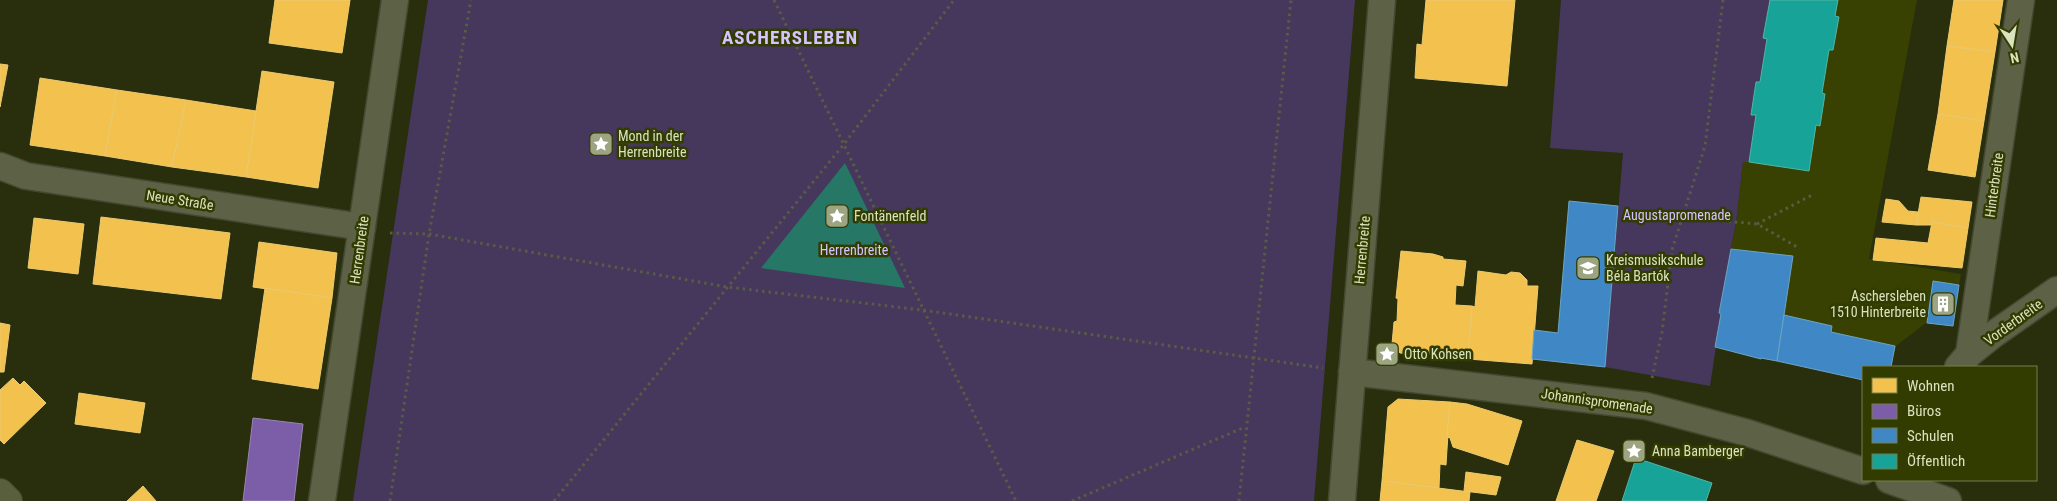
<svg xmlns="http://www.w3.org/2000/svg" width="2057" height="501" viewBox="0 0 2057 501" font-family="'Roboto Condensed',sans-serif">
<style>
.built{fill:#384102}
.green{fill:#46385d}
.water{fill:#277766}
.homes{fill:#f2c14e;stroke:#ebcb70}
.offices{fill:#7b5ea7;stroke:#9886ae}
.schools{fill:#3f88c5;stroke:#6ea3c3}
.public{fill:#17a398;stroke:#52b6a4}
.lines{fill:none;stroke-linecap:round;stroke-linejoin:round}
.street-casing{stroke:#434830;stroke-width:29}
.primary-casing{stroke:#434830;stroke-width:30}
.path{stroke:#585c44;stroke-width:3;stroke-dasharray:2.5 4;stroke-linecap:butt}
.street{stroke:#5d6246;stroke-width:26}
.primary{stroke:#595e3d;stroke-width:28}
.labels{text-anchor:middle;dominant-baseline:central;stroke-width:5;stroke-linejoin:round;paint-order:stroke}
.poi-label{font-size:14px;fill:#dae3bf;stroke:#323b00;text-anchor:start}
.street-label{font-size:14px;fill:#dae3bf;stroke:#323b00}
.park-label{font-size:14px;fill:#d7c5ff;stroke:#323b00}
.district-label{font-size:19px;font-weight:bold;letter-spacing:1px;fill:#d5c3fc;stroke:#323b00}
</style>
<rect width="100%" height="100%" fill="#292e0d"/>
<polygon class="built" points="1770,0 1917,0 1869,259 1961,274 1953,326 1926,323 1896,346 1891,367 1863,367 1863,380 1777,361 1761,359 1715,347 1724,283 1725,282 1736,222 1743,162 1749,162 1755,115 1751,115 1756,82 1760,82 1767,39 1763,38"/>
<g class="green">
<polygon points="428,0 1355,0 1314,501 353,501"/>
<polygon points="1561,0 1770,0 1763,38 1767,39 1760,82 1756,82 1751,115 1756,115 1749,162 1743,162 1736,222 1719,313 1721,314 1710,386 1605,367 1623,153 1550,148"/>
</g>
<polygon class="water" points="845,163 905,288 761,268"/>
<g class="homes">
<polygon points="275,0 350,0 342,53 269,43"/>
<polygon points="1426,0 1515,0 1507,86 1415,78 1417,44 1422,45"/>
<polygon points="1954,0 2003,0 1995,52 1947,46"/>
<polygon points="1947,46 1995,52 1984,121 1938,114"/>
<polygon points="0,64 8,65 0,107"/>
<polygon points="262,71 334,82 318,188 246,177"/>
<polygon points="40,78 117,90 105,156 30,145"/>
<polygon points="117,90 186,100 172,167 105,156"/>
<polygon points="186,100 256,111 246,177 172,167"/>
<polygon points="1938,114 1984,121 1975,177 1928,170"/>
<polygon points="1921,197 1972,202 1968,228 1932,222 1931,225 1916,225"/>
<polygon points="1886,199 1899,201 1908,211 1918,212 1916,225 1882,222"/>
<polygon points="101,217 230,233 221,299 93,284"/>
<polygon points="34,218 84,224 78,274 28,268"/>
<polygon points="1932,222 1968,228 1962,268 1873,260 1876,238 1928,243"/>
<polygon points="259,242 337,253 332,298 253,287"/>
<polygon points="1401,251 1433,254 1443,257 1443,259 1466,261 1463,286 1456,285 1455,305 1472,306 1468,359 1422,353 1422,355 1400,353 1392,344 1394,322 1397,321 1398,299 1396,298"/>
<polygon points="1478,271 1506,275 1511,272 1520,273 1527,280 1527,286 1538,286 1532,364 1468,359 1472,306 1475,307"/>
<polygon points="265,288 332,298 318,389 252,379"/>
<polygon points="0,323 10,325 4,372 0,372"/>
<polygon points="13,378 20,385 24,381 46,403 4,444 0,440 0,390"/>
<polygon points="79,393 145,403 140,433 75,424"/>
<polygon points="1398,399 1450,402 1446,465 1440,464 1439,488 1382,481 1388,407"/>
<polygon points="1450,402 1467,404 1522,421 1508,465 1453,447 1450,438 1447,437"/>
<polygon points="1577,440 1614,451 1596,501 1556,501"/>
<polygon points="1466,472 1501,477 1496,495 1464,491"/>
<polygon points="1382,481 1470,492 1469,501 1380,501"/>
<polygon points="143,486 156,501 127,501"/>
</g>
<polygon class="offices" points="253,418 303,424 294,501 243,501"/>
<g class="schools">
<polygon points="1569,201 1618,206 1605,367 1532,359 1534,330 1558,333"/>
<polygon points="1731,249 1793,256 1777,361 1761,358 1761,359 1715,347 1721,314 1719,313"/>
<polygon points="1933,281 1959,285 1953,326 1927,323"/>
<polygon points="1784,315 1832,326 1831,332 1895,346 1891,367 1863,367 1863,380 1777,361"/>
</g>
<g class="public">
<polygon points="1770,0 1838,0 1835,16 1839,17 1833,50 1829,50 1822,93 1825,94 1820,126 1816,125 1809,171 1749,162 1756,115 1751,115 1756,82 1760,82 1767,39 1763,38"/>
<polygon points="1636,458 1712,483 1706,501 1622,501"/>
</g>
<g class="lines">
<g class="street-casing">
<g id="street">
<polyline points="0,166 26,176 362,227"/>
<polyline points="1969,354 1994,334 2057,290"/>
<polyline points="1958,367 1969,354 2021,0"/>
<polyline points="1352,372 1646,406 1748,433 1863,471"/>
<polyline points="1889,480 1948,501"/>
<polyline points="322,501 395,0"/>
<polyline points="1342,501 1382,0"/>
</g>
</g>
<g class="primary-casing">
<polyline id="primary" points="0,493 8,501"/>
</g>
<g class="path">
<polyline points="774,0 1016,501"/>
<polyline points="1683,217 1757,224 1799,248"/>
<polyline points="1757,224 1812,195"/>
<polyline points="390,233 429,234 727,287 922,310 1323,368"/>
<polyline points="1652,378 1662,332 1672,250 1705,146 1723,0"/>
<polyline points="390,501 429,234 471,0"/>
<polyline points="554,501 844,144 954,0"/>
<polyline points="1072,501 1245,427"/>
<polyline points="1239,501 1291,0"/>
</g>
<use href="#street" class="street"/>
<use href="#primary" class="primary"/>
</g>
<defs>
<g id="sight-square" transform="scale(1.25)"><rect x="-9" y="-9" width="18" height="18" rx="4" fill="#9ca481" stroke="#323b00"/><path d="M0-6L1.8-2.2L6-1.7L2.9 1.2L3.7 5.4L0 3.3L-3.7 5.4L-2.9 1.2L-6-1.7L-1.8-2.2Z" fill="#fff"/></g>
<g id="school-square" transform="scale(1.25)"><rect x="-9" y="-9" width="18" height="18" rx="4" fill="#9ca481" stroke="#323b00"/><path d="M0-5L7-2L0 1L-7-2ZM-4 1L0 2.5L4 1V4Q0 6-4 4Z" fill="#fff"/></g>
<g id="building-square" transform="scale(1.25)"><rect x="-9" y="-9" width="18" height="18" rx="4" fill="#9ca481" stroke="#323b00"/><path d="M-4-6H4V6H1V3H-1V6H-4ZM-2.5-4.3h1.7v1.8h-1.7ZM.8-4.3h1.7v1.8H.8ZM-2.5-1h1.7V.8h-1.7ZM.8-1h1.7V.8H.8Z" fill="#fff"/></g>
</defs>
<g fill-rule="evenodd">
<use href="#sight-square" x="601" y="144"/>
<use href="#sight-square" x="837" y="216"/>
<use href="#school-square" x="1588" y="268"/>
<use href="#building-square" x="1943" y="304"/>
<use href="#sight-square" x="1387" y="354"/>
<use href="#sight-square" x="1634" y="451"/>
</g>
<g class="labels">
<g class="poi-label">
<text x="618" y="136">Mond in der<tspan x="618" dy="16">Herrenbreite</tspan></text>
<text x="854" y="216">Fontänenfeld</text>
<text x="1606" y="260">Kreismusikschule<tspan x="1606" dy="16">Béla Bartók</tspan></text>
<text x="1926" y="296" text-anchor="end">Aschersleben<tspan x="1926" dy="16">1510 Hinterbreite</tspan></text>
<text x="1404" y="354">Otto Kohsen</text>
<text x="1652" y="451">Anna Bamberger</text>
</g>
<g class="street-label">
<text transform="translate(1994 185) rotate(-82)">Hinterbreite</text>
<text transform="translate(180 200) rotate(9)">Neue Straße</text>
<text transform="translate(359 250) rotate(-82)">Herrenbreite</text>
<text transform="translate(1362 250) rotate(-85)">Herrenbreite</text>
<text transform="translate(2013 322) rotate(-36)">Vorderbreite</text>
<text transform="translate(1597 401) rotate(8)">Johannispromenade</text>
</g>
<g class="park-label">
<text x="1677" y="215">Augustapromenade</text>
<text x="854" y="250">Herrenbreite</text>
</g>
<g class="district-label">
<text x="790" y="37">ASCHERSLEBEN</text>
</g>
</g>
<rect x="1862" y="366" width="175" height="115" fill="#323b00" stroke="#757e4c"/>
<rect x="1872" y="378" width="25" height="15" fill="#f2c14e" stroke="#757e4c"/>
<text x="1907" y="391" font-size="15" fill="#dae3bf">Wohnen</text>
<rect x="1872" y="404" width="25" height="15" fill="#7b5ea7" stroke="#757e4c"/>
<text x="1907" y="416" font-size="15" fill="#dae3bf">Büros</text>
<rect x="1872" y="428" width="25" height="15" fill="#3f88c5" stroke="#757e4c"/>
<text x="1907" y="441" font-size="15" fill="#dae3bf">Schulen</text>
<rect x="1872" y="454" width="25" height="15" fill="#17a398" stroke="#757e4c"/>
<text x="1907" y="466" font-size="15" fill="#dae3bf">Öffentlich</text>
<g transform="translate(2012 45) rotate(168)" stroke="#323b00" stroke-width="4" paint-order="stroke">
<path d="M0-4L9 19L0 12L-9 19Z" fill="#dae3bf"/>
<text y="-8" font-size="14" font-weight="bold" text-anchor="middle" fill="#dae3bf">N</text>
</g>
</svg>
